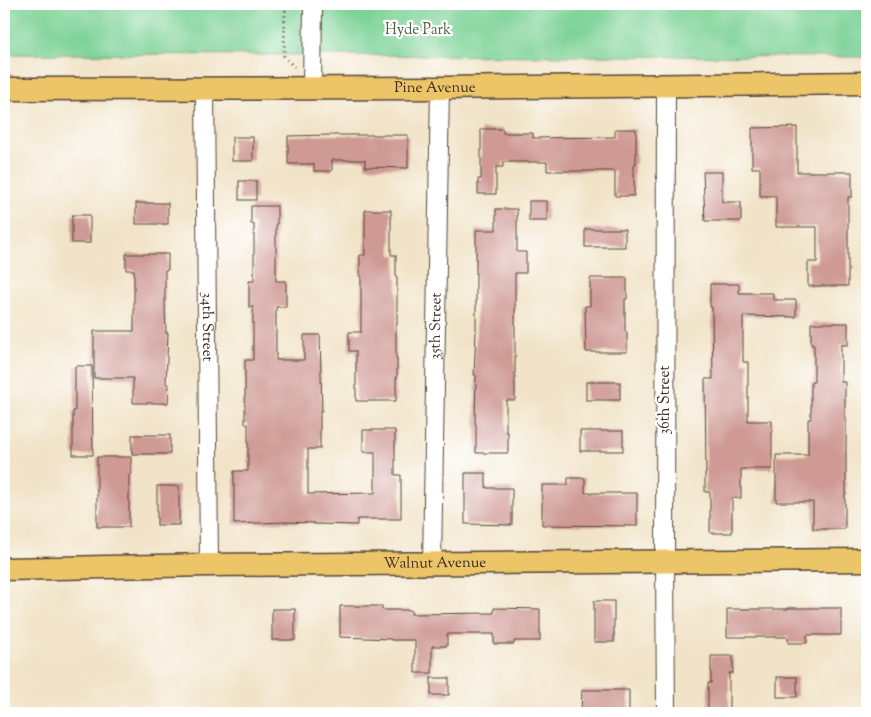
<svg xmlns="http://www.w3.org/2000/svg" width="871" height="717" viewBox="0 0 871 717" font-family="'Sorts Mill Goudy',serif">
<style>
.green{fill:#7dd296;stroke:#5c7e5a}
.building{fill:#cf9a94}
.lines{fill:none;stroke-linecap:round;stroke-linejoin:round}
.minor-casing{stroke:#564637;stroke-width:20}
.major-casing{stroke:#564637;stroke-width:25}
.path{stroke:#564637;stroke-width:3;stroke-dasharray:1 4;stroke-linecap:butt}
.minor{stroke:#fff;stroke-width:18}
.major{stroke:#edc569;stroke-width:22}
.labels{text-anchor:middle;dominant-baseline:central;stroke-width:4.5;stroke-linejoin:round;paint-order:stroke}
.park-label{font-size:15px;fill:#4f5c42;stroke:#fff}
.street-label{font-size:15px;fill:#3b2a1e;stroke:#fff}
</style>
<rect width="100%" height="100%" fill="#fff"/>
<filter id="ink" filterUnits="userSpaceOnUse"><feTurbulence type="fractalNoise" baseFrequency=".02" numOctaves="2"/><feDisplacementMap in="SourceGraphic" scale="10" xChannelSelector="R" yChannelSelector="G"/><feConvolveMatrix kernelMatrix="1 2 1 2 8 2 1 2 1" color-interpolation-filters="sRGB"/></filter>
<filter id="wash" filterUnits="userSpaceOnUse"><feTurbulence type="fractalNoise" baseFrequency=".0096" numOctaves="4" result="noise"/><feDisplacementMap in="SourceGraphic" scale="20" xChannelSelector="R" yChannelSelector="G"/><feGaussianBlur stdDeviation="1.12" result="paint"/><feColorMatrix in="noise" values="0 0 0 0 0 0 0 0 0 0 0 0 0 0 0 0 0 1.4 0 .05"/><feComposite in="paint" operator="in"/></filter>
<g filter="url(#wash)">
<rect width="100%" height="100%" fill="#f1e3c7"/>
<polygon class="green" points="4,4 867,4 867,57 4,54"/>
<g id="blocks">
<g class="building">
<polygon points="797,127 797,172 852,172 852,197 848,197 848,286 808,286 808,262 817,262 817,227 776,227 776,196 760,196 760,168 752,168 752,128"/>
<polygon points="481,129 503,129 503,133 533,133 533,138 615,137 615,129 636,129 636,164 634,164 634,196 615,196 615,171 547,171 547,162 503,162 503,167 496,167 496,194 478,194 478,179 481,179"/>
<polygon points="332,135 408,135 408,168 365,167 365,160 332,160 332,171 314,171 314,164 288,164 288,136"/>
<rect x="232" y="137" width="21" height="24"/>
<polygon points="703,172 722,172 722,202 741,202 741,221 705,221"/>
<rect x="239" y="181" width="17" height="19"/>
<rect x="529" y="201" width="18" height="20"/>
<rect x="136" y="203" width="32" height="21"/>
<polygon points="251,206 277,206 277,224 276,224 276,281 286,281 286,307 276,307 276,360 304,360 304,335 320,335 322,411 320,411 320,449 308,449 308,494 375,493 375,452 363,452 363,430 395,430 395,475 401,475 401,519 357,519 357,525 314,524 314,523 285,522 234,524 234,471 248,471 248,424 245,424 245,360 253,360 253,307 249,307 249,281 254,281 254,224 251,224"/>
<polygon points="496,209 517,209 517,252 526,252 526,273 515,273 515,400 506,400 506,432 508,432 508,453 476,453 476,424 475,424 476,375 474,375 476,332 476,230 496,230"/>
<polygon points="365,210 391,210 391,255 396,255 396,278 397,278 397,325 396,325 396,358 397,358 397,378 396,378 396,401 356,401 356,351 349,351 349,332 361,332 361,275 360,275 360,255 365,255"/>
<rect x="72" y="215" width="18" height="28"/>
<rect x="585" y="229" width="40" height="18"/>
<polygon points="126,254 168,254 168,270 165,270 165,305 166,333 168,333 166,384 169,384 168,403 133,403 133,378 94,378 94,331 134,331 134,270 126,270"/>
<polygon points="590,278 627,278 627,299 625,299 625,332 627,332 627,352 586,352 585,306 590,306"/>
<polygon points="710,284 739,284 739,293 773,293 773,300 796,300 796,317 743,316 743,362 748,362 748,421 772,421 772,469 741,469 741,498 732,498 732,533 710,533 710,492 705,492 705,473 706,473 705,379 713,379 712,307 710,307"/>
<polygon points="811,323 848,323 848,345 841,345 841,382 845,382 845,419 846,419 846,494 845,494 845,529 813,529 813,502 776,502 776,455 808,455 808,419 811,419 811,382 814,382 814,345 811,345"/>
<polygon points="75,366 92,366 93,455 73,455 73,411 75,411"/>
<rect x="586" y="382" width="34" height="18"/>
<rect x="580" y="431" width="43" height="20"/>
<rect x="132" y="435" width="38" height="19"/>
<polygon points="97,457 131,457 131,475 129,475 129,527 97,527"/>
<polygon points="465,473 486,473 486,488 512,488 512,525 465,524"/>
<polygon points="568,478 585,478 585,493 637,493 637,526 542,525 542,485 568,485"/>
<rect x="157" y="486" width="22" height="39"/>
<rect x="594" y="601" width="20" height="41"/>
<polygon points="340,606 382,606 382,610 411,610 411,614 494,613 494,608 540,609 540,641 514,641 514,644 494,644 494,634 447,634 447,646 432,646 432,673 415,673 415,640 391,640 391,639 340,637"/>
<polygon points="788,608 841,608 841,635 807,635 807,643 788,643 788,637 727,637 727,609 788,609"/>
<rect x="272" y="609" width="23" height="31"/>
<polygon points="711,656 733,656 733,673 729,673 729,713 708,713 708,683 711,683"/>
<rect x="777" y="677" width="20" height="20"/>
<rect x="431" y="678" width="18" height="17"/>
<polygon points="582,690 629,690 629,713 581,713"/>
</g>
</g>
</g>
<g filter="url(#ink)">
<use href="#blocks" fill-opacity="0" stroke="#564637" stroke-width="1"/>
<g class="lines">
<g class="minor-casing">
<g id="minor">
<polyline points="666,86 665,562 666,713"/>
<path id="s1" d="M205,88L209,565"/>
<polyline points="312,89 313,4"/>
<path id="s2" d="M432,564L440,88"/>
</g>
</g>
<g class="major-casing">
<g id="major">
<path id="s3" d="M4,89L440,88L867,83"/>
<path id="s4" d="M4,569L209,565L867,560"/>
</g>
</g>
<polyline class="path" points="277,4 285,11 284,56 294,67"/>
<use href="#minor" class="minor"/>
<use href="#major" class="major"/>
</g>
</g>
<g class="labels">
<g class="park-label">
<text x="418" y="30">Hyde Park</text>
</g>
<g class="street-label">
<text stroke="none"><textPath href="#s3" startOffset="431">Pine Avenue</textPath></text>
<text stroke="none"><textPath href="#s2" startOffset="238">35th Street</textPath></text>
<text stroke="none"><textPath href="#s1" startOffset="239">34th Street</textPath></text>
<text transform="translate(665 400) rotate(-90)">36th Street</text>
<text stroke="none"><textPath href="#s4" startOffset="431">Walnut Avenue</textPath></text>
</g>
</g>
<rect width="871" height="717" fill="none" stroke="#fff" stroke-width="20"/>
</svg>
